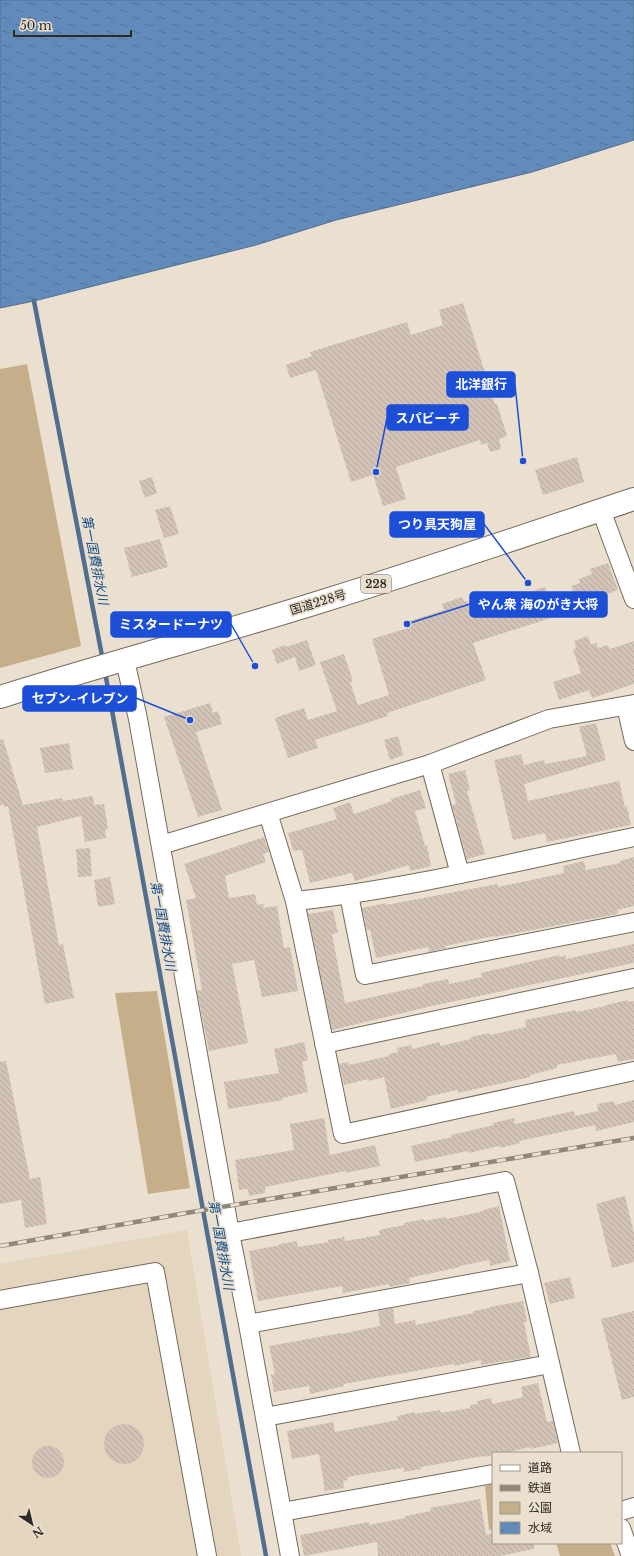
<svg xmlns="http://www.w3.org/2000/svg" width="634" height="1556" viewBox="0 0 634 1556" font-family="'Libre Baskerville','Noto Sans JP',serif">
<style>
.built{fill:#e4d6be}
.green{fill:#c6ae8b}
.water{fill:url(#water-ripples);stroke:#526e8e}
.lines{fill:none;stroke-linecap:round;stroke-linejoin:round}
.stream{stroke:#526e8e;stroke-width:4.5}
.building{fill:url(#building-back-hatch)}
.minor-casing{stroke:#756b5d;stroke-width:20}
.highway-casing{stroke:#756b5d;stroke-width:24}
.minor{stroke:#fff;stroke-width:18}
.highway{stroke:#fff;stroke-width:22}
.rail-casing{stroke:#8f877c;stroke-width:4.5}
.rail{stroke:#ebe0cf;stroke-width:3;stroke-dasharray:9;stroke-linecap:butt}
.labels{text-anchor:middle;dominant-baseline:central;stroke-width:3.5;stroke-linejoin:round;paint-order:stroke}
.shield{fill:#ebe0cf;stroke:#676157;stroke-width:1}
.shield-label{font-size:11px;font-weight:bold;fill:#2e2a24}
.street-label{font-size:12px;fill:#2e2a24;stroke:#ebe0cf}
.water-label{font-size:13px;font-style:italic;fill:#104b88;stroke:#ebe0cf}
.leader{fill:none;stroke:#1d4ed8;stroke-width:1.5}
.callout-dot{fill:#1d4ed8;stroke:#ebe0cf;stroke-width:1.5}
.callout{fill:#1d4ed8;stroke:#1d4ed8;stroke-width:1.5}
.callout-label{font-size:13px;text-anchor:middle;font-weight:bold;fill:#fff}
</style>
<defs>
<pattern id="water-ripples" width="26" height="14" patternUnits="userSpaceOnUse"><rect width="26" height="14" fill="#628bbc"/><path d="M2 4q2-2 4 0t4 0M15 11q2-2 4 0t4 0" fill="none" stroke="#517299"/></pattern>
<pattern id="building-back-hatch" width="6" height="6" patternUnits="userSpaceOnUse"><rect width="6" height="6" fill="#d3c3b7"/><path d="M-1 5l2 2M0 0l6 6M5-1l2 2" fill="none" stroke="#b5a89d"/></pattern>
</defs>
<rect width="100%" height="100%" fill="#ebe0cf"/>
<polygon class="built" points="187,1230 241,1556 0,1556 0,1264"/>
<g class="green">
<polygon points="27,364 81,646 0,668 0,369"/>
<polygon points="157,991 190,1188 148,1194 115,993"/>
<polygon points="493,1484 493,1529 489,1530 485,1486"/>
<polygon points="556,1543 610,1543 615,1556 560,1556"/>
</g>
<polygon class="water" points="0,0 634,0 634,140 532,172 336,220 256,245 34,301 0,308"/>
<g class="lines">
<g class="stream">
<polyline points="34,301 103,661"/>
<polyline points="105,672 266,1556"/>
</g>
</g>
<g class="building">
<polygon points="463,303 495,404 497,404 507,436 499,439 501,449 490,452 487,443 481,445 480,440 396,467 406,499 383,506 373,475 351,482 316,370 290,378 286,365 312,356 310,352 407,322 411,335 443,325 439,310"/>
<polygon points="577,457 584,482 543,495 535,470"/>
<polygon points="152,477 157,493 145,498 139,481"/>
<polygon points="170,506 179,534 164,538 155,510"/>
<polygon points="160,539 168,567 132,577 124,548"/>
<polygon points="608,563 618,590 578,605 571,586 580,583 579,579 592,574 590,569"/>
<polygon points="545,587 554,617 473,643 486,680 387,713 388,716 315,740 318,748 288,758 275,718 304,708 308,720 337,711 320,662 344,654 353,681 350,682 358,705 389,695 372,639 408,628 406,622 444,610 442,604 462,597 464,602 467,601 470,610"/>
<polygon points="588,636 591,645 596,643 598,648 608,645 610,649 634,641 634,684 592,698 589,690 559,700 553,682 581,673 573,650 576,648 574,641"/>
<polygon points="307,640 316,665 299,671 295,657 277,664 272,650 285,645 286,647"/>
<polygon points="210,703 213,713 218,711 222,724 196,732 222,810 198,817 164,717"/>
<polygon points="596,723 606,760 524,784 528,801 619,781 625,807 627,806 631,825 547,842 545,833 513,840 494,760 521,754 524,765 544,760 545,764 587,756 579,727"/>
<polygon points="398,736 403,755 390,760 384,740"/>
<polygon points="3,739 23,805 62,798 62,801 93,796 94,805 104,804 108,829 105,830 106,838 85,842 81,816 37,827 59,945 63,944 74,998 45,1004 8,806 4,807 3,804 0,805 0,740"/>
<polygon points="69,743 73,769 45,773 40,748"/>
<polygon points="465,770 470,790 467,791 485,854 467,859 452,805 456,804 448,774"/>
<polygon points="420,790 426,808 415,811 425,846 427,845 431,866 410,871 409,865 355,881 352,873 310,883 302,850 293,851 288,833 337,819 333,808 350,802 354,814 392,801 391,799"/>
<polygon points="264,837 269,852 263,854 266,862 225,876 229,898 255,894 257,905 263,904 264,908 277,906 284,948 290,947 298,991 262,997 254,960 232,964 248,1043 209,1051 197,991 202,990 186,900 196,898 184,864"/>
<polygon points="90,848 92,876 78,877 76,849"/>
<polygon points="634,857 634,906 617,910 618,914 495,937 494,936 445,946 446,948 429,952 428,947 376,958 370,930 367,930 362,908 386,903 386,905 497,884 498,887 564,873 563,866 584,861 586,870 620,863 620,861"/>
<polygon points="110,877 115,904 98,907 94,880"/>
<polygon points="333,910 338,933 332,934 345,1003 423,986 423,984 448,979 449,984 482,977 481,973 559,955 560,957 566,955 566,959 634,944 634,963 432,1006 332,1030 308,914"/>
<polygon points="628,1000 628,1002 634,1001 634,1059 618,1062 616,1054 557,1065 557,1068 530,1075 530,1077 458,1093 457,1090 426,1097 427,1100 391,1109 384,1077 369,1081 368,1079 344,1085 339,1064 348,1062 349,1065 389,1056 389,1054 398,1052 397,1048 411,1045 412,1049 440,1042 440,1046 471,1039 471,1037 489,1033 490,1035 526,1027 525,1020 576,1010 576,1012 606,1006 606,1005"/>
<polygon points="304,1042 308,1060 302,1062 308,1092 282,1098 283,1100 228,1109 224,1082 279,1073 274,1049"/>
<polygon points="6,1061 30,1179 40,1177 47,1224 25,1228 21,1200 0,1204 0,1062"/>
<polygon points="634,1100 634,1122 596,1131 595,1125 519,1141 520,1143 500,1148 499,1146 469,1153 468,1151 415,1162 411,1146 452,1137 451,1135 494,1125 493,1123 514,1118 515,1124 574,1111 575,1116 598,1111 597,1104 614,1101 615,1105"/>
<polygon points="324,1118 330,1155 375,1145 380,1166 346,1173 346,1171 265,1187 265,1193 249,1196 248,1189 239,1190 235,1160 294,1150 290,1124"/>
<polygon points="625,1196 634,1233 634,1262 612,1268 596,1204"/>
<polygon points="499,1206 510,1261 490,1266 489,1260 460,1266 460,1267 409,1278 410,1283 390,1287 389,1284 343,1293 342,1286 258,1301 249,1251 280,1245 280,1244 297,1241 298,1247 329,1242 328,1240 344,1237 345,1241 380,1235 379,1230 404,1225 404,1223 424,1219 425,1221 446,1217 446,1219 484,1211 483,1210"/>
<polygon points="570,1277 575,1298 550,1304 544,1283"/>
<polygon points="523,1301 527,1322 524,1322 531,1357 481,1365 481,1360 454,1366 454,1364 344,1384 344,1386 310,1394 309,1386 274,1392 271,1375 275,1374 269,1346 341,1333 341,1334 380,1326 378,1311 393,1308 395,1324 415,1320 416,1325 473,1313 473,1311 490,1308 490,1307"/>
<polygon points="634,1311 634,1397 622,1400 601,1319"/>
<polygon points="538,1383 547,1422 553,1421 558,1443 531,1449 530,1447 506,1453 493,1453 493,1455 485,1457 484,1456 421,1467 422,1469 404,1472 403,1468 347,1477 348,1480 343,1481 344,1488 325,1491 319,1454 292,1459 287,1431 333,1422 335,1432 398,1420 397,1416 415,1412 415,1414 440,1410 441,1413 470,1408 470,1405 478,1404 477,1401 491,1398 492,1404 523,1397 521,1387"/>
<circle cx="124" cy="1444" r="20"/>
<circle cx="48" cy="1462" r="16"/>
<polygon points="480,1499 486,1535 493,1533 493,1543 534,1543 534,1549 500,1556 378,1556 377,1542 304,1556 300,1535 369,1522 369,1525 405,1518 405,1516 431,1511 430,1508"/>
</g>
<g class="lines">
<g class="minor-casing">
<g id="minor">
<polyline points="601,510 634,599"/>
<polyline points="125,660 138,719 230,1233 248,1324 290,1556"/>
<polyline points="626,706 634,741"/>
<polyline points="430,764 460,874"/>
<polyline points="268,813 295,901 343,1134 634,1071"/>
<polyline points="161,845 430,764 549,719 634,704"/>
<polyline points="349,895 365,975 634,922"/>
<path d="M295,901C409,889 522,860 634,837"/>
<polyline points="324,1044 634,978"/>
<polyline points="230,1233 505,1181 529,1273 571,1453"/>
<polyline points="0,1300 155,1272 207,1556"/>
<polyline points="248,1324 529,1273"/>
<polyline points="265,1417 550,1364"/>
<polyline points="621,1511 634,1507"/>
<polyline points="282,1512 493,1474"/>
<polyline points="621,1528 631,1556"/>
</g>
</g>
<g class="highway-casing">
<path id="highway" d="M0,697C108,663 218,634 326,600C429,568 532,533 634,499"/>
</g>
<use href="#minor" class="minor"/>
<use href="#highway" class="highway"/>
<g class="rail-casing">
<polyline id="rail" points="0,1246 192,1212 634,1138"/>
</g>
<use href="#rail" class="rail"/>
</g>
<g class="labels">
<rect class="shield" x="361" y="575" width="30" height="18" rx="3"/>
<g class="shield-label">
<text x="376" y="584">228</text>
</g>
<g class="street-label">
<text transform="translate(318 602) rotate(-17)">国道228号</text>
</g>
<g class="water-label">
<text transform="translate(95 560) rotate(79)">第一国費排水川</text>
<text transform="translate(163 926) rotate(80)">第一国費排水川</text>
<text transform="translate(221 1245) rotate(80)">第一国費排水川</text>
</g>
</g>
<path class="leader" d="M523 461L515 385M376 472L387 418M528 583L484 524M407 624L470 604M255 666L231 624M190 720L136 698"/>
<g class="callout-dot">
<circle cx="523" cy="461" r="4"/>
<circle cx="376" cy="472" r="4"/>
<circle cx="528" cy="583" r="4"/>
<circle cx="407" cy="624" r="4"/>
<circle cx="255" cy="666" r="4"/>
<circle cx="190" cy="720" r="4"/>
</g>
<g class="callout">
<rect x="447" y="372" width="68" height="25" rx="4"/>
<rect x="387" y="405" width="81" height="25" rx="4"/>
<rect x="390" y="512" width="94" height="25" rx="4"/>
<rect x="470" y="592" width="137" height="25" rx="4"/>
<rect x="111" y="612" width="120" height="25" rx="4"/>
<rect x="23" y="686" width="113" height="25" rx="4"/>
</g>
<g class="callout-label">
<text x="481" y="389">北洋銀行</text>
<text x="428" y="423">スパビーチ</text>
<text x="437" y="529">つり具天狗屋</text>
<text x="538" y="609">やん衆 海のがき大将</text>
<text x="171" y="629">ミスタードーナツ</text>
<text x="80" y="703">セブン-イレブン</text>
</g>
<rect x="492" y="1452" width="130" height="92" fill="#ebe0cf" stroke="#9f978b"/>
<rect x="500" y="1465" width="20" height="6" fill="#ffffff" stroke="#9f978b"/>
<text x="528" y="1472" font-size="12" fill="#2e2a24">道路</text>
<rect x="500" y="1485" width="20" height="6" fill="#8f877c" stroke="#9f978b"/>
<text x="528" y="1492" font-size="12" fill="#2e2a24">鉄道</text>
<rect x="500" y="1502" width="20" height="12" fill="#c6ae8b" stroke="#9f978b"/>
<text x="528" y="1512" font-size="12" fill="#2e2a24">公園</text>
<rect x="500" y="1522" width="20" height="12" fill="url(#water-ripples)" stroke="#9f978b"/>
<text x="528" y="1532" font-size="12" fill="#2e2a24">水域</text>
<g transform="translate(32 1524) rotate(145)" stroke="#ebe0cf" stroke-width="3" paint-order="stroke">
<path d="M0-3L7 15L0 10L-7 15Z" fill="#2e2a24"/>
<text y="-6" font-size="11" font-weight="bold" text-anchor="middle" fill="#2e2a24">N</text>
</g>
<path d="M14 30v6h117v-6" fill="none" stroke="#2e2a24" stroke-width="2"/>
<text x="20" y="30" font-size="12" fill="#2e2a24" stroke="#ebe0cf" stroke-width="3" paint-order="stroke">50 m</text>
</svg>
